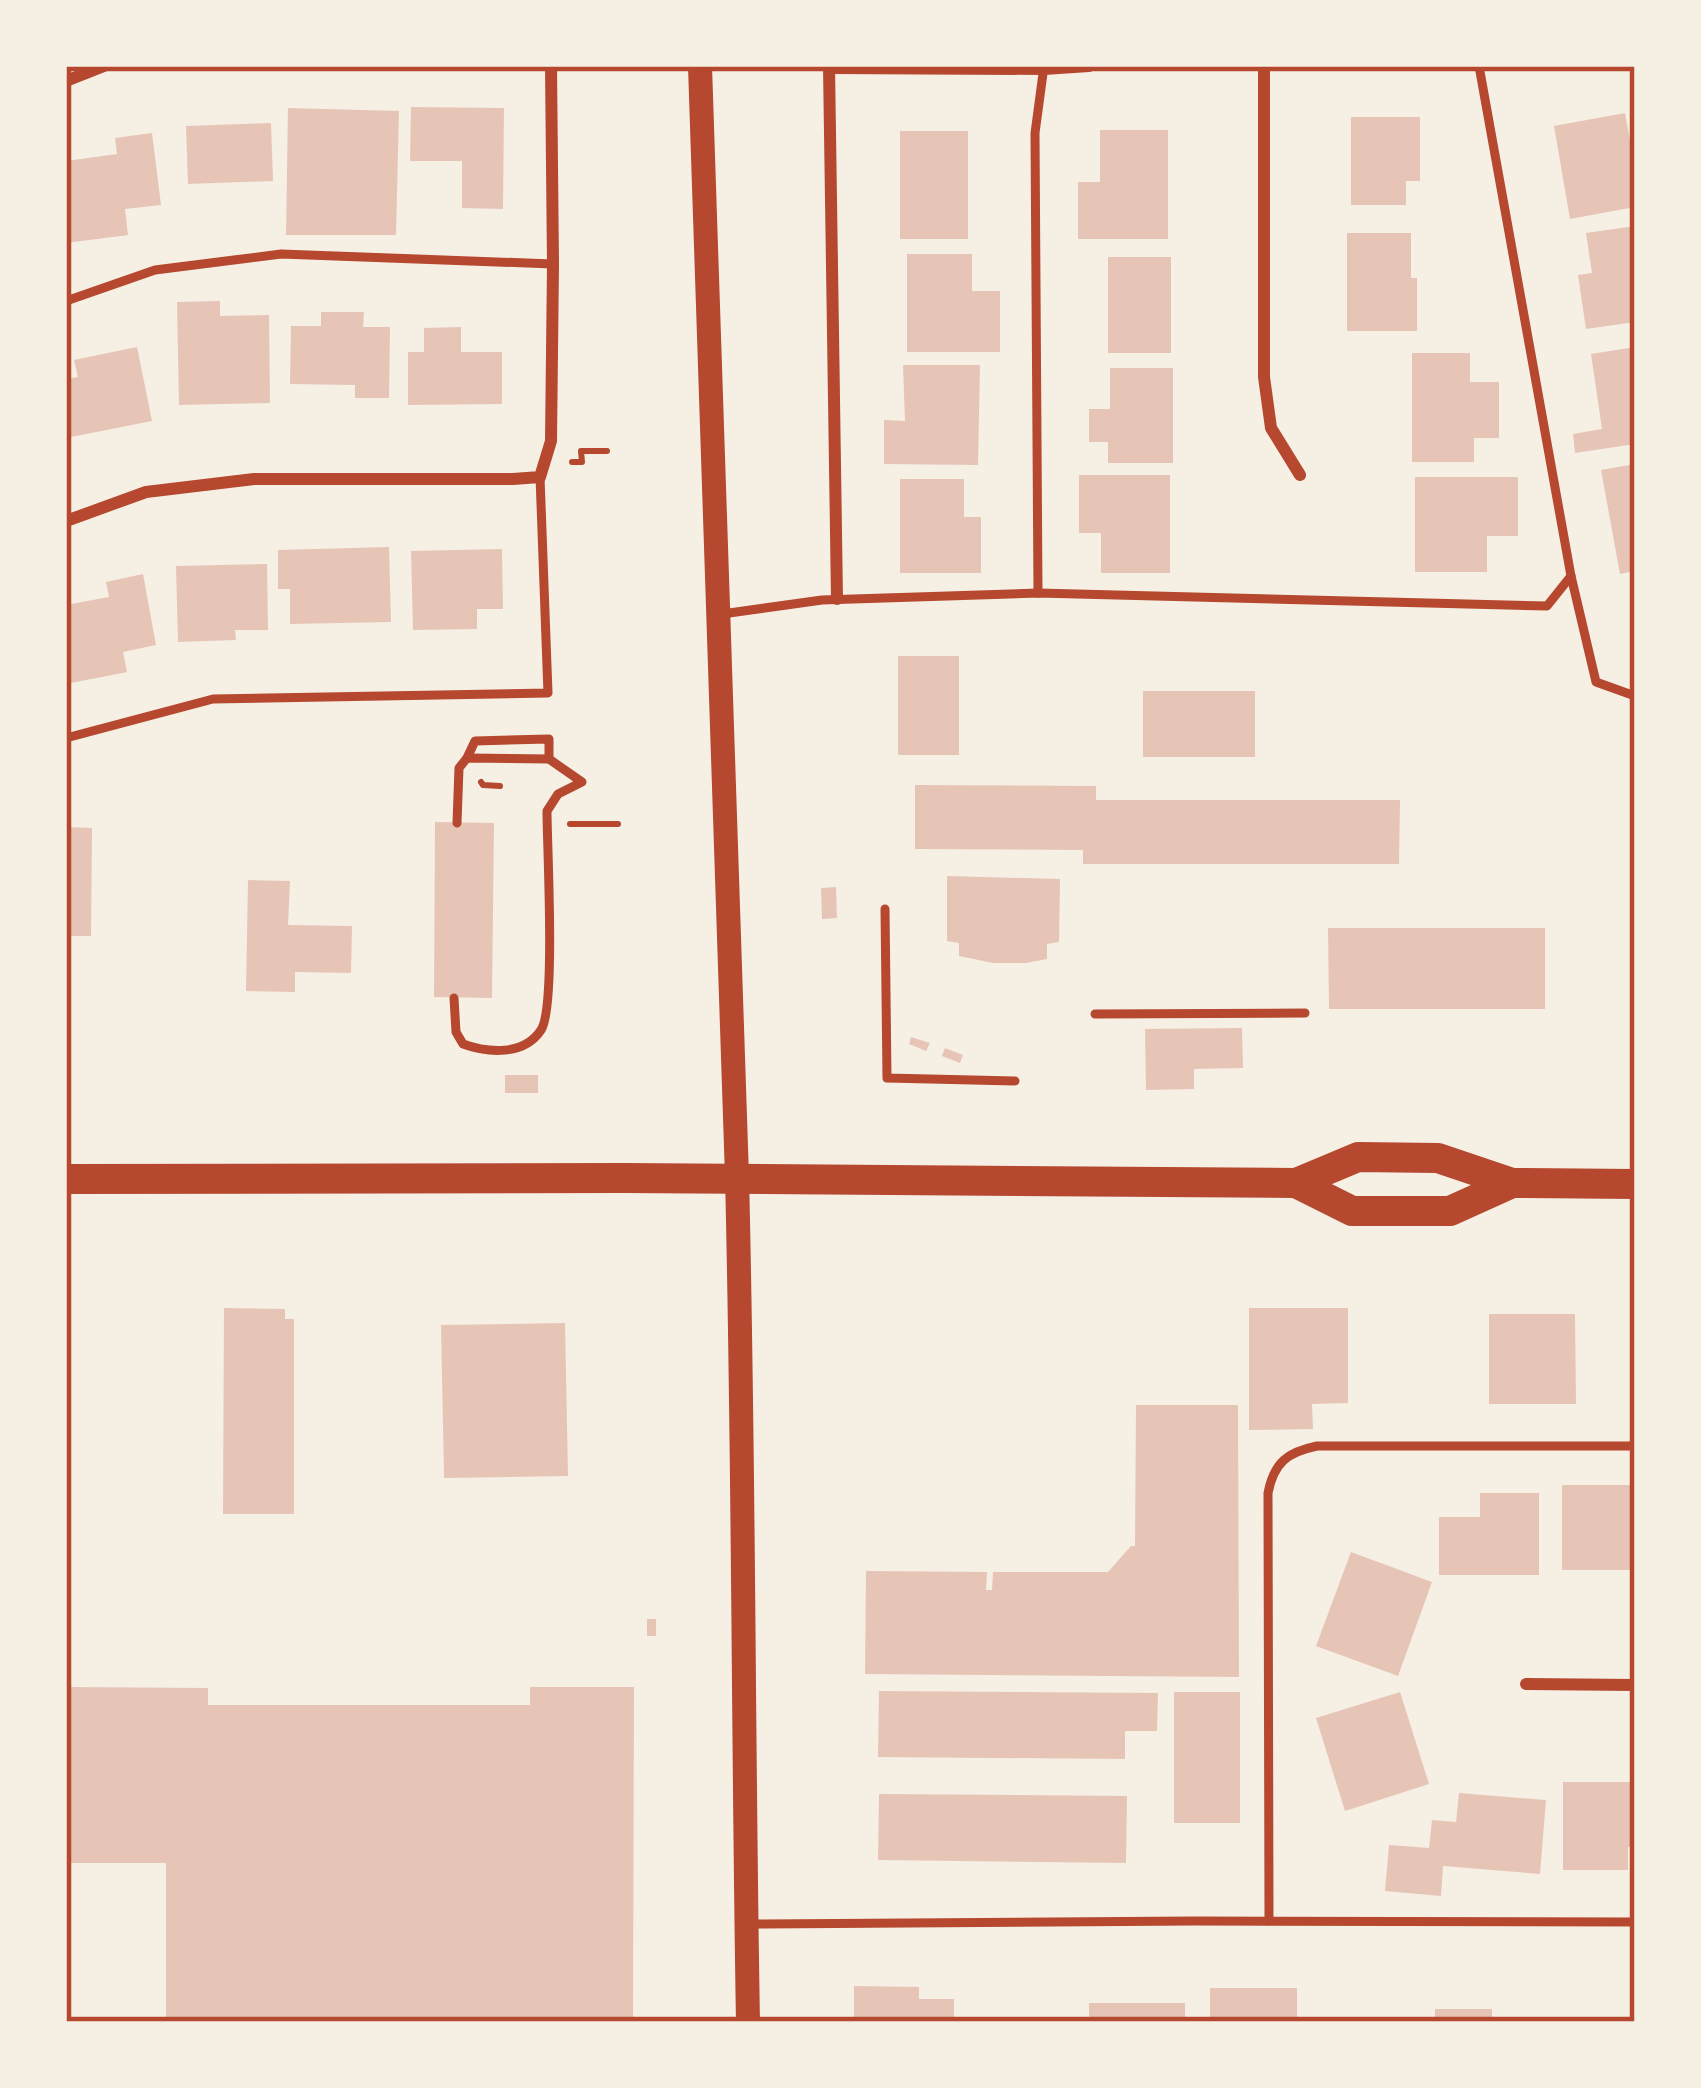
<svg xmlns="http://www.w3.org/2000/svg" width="1701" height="2088" viewBox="0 0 1701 2088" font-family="'Alegreya Sans',sans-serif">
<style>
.building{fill:#e6c5b7}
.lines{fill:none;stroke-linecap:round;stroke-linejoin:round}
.path{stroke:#b5482f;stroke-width:6}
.service{stroke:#b5482f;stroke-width:9}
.minor{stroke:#b5482f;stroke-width:12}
.secondary{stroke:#b5482f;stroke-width:24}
.primary{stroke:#b5482f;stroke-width:30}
.neatline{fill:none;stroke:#b5482f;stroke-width:4.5}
</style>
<rect width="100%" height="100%" fill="#f6efe4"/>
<g class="building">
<polygon points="411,107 504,108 503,209 462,208 462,161 410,161"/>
<polygon points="288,108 399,111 396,235 286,235"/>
<polygon points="1625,113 1635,168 1635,207 1570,219 1554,126"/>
<polygon points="1351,117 1420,117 1420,181 1406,181 1406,205 1351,205"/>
<polygon points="271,123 273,181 188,184 186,126"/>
<polygon points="1100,130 1168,130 1168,239 1078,239 1078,182 1100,182"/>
<rect x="900" y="131" width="68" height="108"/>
<polygon points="152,133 161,205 125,209 128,235 66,243 66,161 117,154 115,138"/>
<polygon points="1635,226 1635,322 1586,329 1578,275 1592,273 1586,233"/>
<polygon points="1347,233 1411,233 1411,278 1417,278 1417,331 1347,331"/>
<polygon points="907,254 972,254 972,291 1000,291 1000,352 907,352"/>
<rect x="1108" y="257" width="63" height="96"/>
<polygon points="220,301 220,316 269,315 270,403 179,405 177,302"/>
<polygon points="321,312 364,312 363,327 390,327 389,398 355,398 355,385 290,384 291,326 321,326"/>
<polygon points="461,327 461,352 502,352 502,404 408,405 408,352 424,352 424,328"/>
<polygon points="137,347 152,421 66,438 66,379 78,377 74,360"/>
<polygon points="1635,347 1635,444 1575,453 1573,434 1602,429 1591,354"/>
<polygon points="1412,353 1470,353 1470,382 1499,382 1499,438 1474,438 1474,462 1412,462"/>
<polygon points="903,365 980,365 978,465 884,464 884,420 905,421"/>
<polygon points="1110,368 1173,368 1173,463 1108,463 1108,442 1089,442 1089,409 1110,409"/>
<polygon points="1635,464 1635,571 1620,574 1601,470"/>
<polygon points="1079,475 1170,475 1170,573 1101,573 1101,533 1079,533"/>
<polygon points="1415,477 1518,477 1518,536 1487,536 1487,572 1415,572"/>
<polygon points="900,479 964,479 964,517 981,517 981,573 900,573"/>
<polygon points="389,547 391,622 290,624 290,589 278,589 278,550"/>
<polygon points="502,549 503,609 477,609 477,629 413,630 411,551"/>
<polygon points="267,564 268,630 235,630 236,640 178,642 176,566"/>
<polygon points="143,574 156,645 123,652 127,672 66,684 66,605 109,597 106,582"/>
<rect x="898" y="656" width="61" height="99"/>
<rect x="1143" y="691" width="112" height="66"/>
<polygon points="915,785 1096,786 1096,800 1400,800 1399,864 1083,864 1083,850 915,849"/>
<polygon points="435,822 494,823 492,998 434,997"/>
<polygon points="66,827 92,828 91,936 66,936"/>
<polygon points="947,876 1060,879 1059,942 1047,944 1047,959 1026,963 993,963 959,956 959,943 947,941"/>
<polygon points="248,880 290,881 288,925 352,926 351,973 295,972 295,992 246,991"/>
<polygon points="836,887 837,918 822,919 821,888"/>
<polygon points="1328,928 1545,928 1545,1009 1329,1009"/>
<polygon points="1242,1028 1243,1068 1194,1069 1194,1089 1146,1090 1145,1029"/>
<polygon points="911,1037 930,1043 926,1051 909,1044"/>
<polygon points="945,1048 963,1055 960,1063 942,1056"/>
<rect x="505" y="1075" width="33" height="18"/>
<polygon points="224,1308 285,1309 285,1319 294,1319 294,1514 223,1514"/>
<polygon points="1249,1308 1348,1308 1348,1403 1312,1404 1313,1429 1249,1430"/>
<polygon points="1489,1314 1575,1314 1576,1404 1489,1404"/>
<polygon points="565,1323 568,1476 444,1478 441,1325"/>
<polygon points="1136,1405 1238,1405 1239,1677 865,1674 866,1571 987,1572 986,1590 992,1590 993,1572 1108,1572 1131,1546 1135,1546"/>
<rect x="1562" y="1485" width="73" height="85"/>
<polygon points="1480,1493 1539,1493 1539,1575 1439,1575 1439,1517 1480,1517"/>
<polygon points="1351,1552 1432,1582 1398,1676 1316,1646"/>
<rect x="647" y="1619" width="9" height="17"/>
<polygon points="66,1687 208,1688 208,1705 530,1705 530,1687 634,1687 633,2022 166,2022 166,1863 66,1863"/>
<polygon points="879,1691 1158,1693 1157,1731 1125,1731 1125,1759 878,1757"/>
<rect x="1174" y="1692" width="66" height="131"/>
<polygon points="1400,1692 1429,1784 1345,1811 1316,1718"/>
<polygon points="1563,1782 1635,1782 1635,1847 1628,1847 1628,1870 1563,1870"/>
<polygon points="1459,1793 1546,1800 1540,1874 1443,1866 1441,1896 1385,1891 1389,1845 1429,1848 1432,1820 1456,1822"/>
<polygon points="879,1794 1127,1796 1126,1863 878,1860"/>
<polygon points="854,1986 919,1987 919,1999 954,1999 954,2022 854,2022"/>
<rect x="1210" y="1988" width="87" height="34"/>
<rect x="1089" y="2003" width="96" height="19"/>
<rect x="1435" y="2009" width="57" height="13"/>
</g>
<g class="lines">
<g class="path">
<polyline points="572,462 582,462 581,451 607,451"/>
<polyline points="481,782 483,785 500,786"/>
<polyline points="570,824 618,824"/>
</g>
<g class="service">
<polyline points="1479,66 1571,576 1596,682 1635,696"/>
<polyline points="66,301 155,270 281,254 553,264"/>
<polyline points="1038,593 1035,133 1044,66"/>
<polyline points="722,614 822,600 1038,593 1547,606 1571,576"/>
<polyline points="66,738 213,699 548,693 540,477"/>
<polyline points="467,758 475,741 549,739 549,759"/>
<polyline points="885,909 887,1078 1015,1081"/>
<path d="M454,998L456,1032L463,1044C488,1053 524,1056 541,1030C556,1008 547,847 547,811L558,794L582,782L549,759L467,758L459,768L457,823"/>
<polyline points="1095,1014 1305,1013"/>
<path d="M1269,1921L1268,1493C1274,1462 1288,1452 1317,1446H1635"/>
<polyline points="752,1924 1194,1921 1635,1922"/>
</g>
<g class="minor">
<polyline points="829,66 837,599"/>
<polyline points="1264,66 1264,377 1271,428 1300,475"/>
<polyline points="829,68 1044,69 1089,66"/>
<polyline points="66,81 104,66"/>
<polyline points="66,521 146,492 254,479 513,479 540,477 551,441 553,264 551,66"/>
<polyline points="1526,1684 1635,1685"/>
</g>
<path class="secondary" d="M700,66C712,436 728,806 737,1177C744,1458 743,1740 748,2022"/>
<g class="primary">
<polyline points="66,1179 624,1178 1296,1183 1358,1157 1438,1158 1512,1183 1635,1184"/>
<polyline points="1296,1183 1352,1211 1450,1211 1512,1183"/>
</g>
</g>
<rect width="1701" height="2088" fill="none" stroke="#f6efe4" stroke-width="138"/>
<rect x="69" y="69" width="1563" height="1950" class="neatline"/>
</svg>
